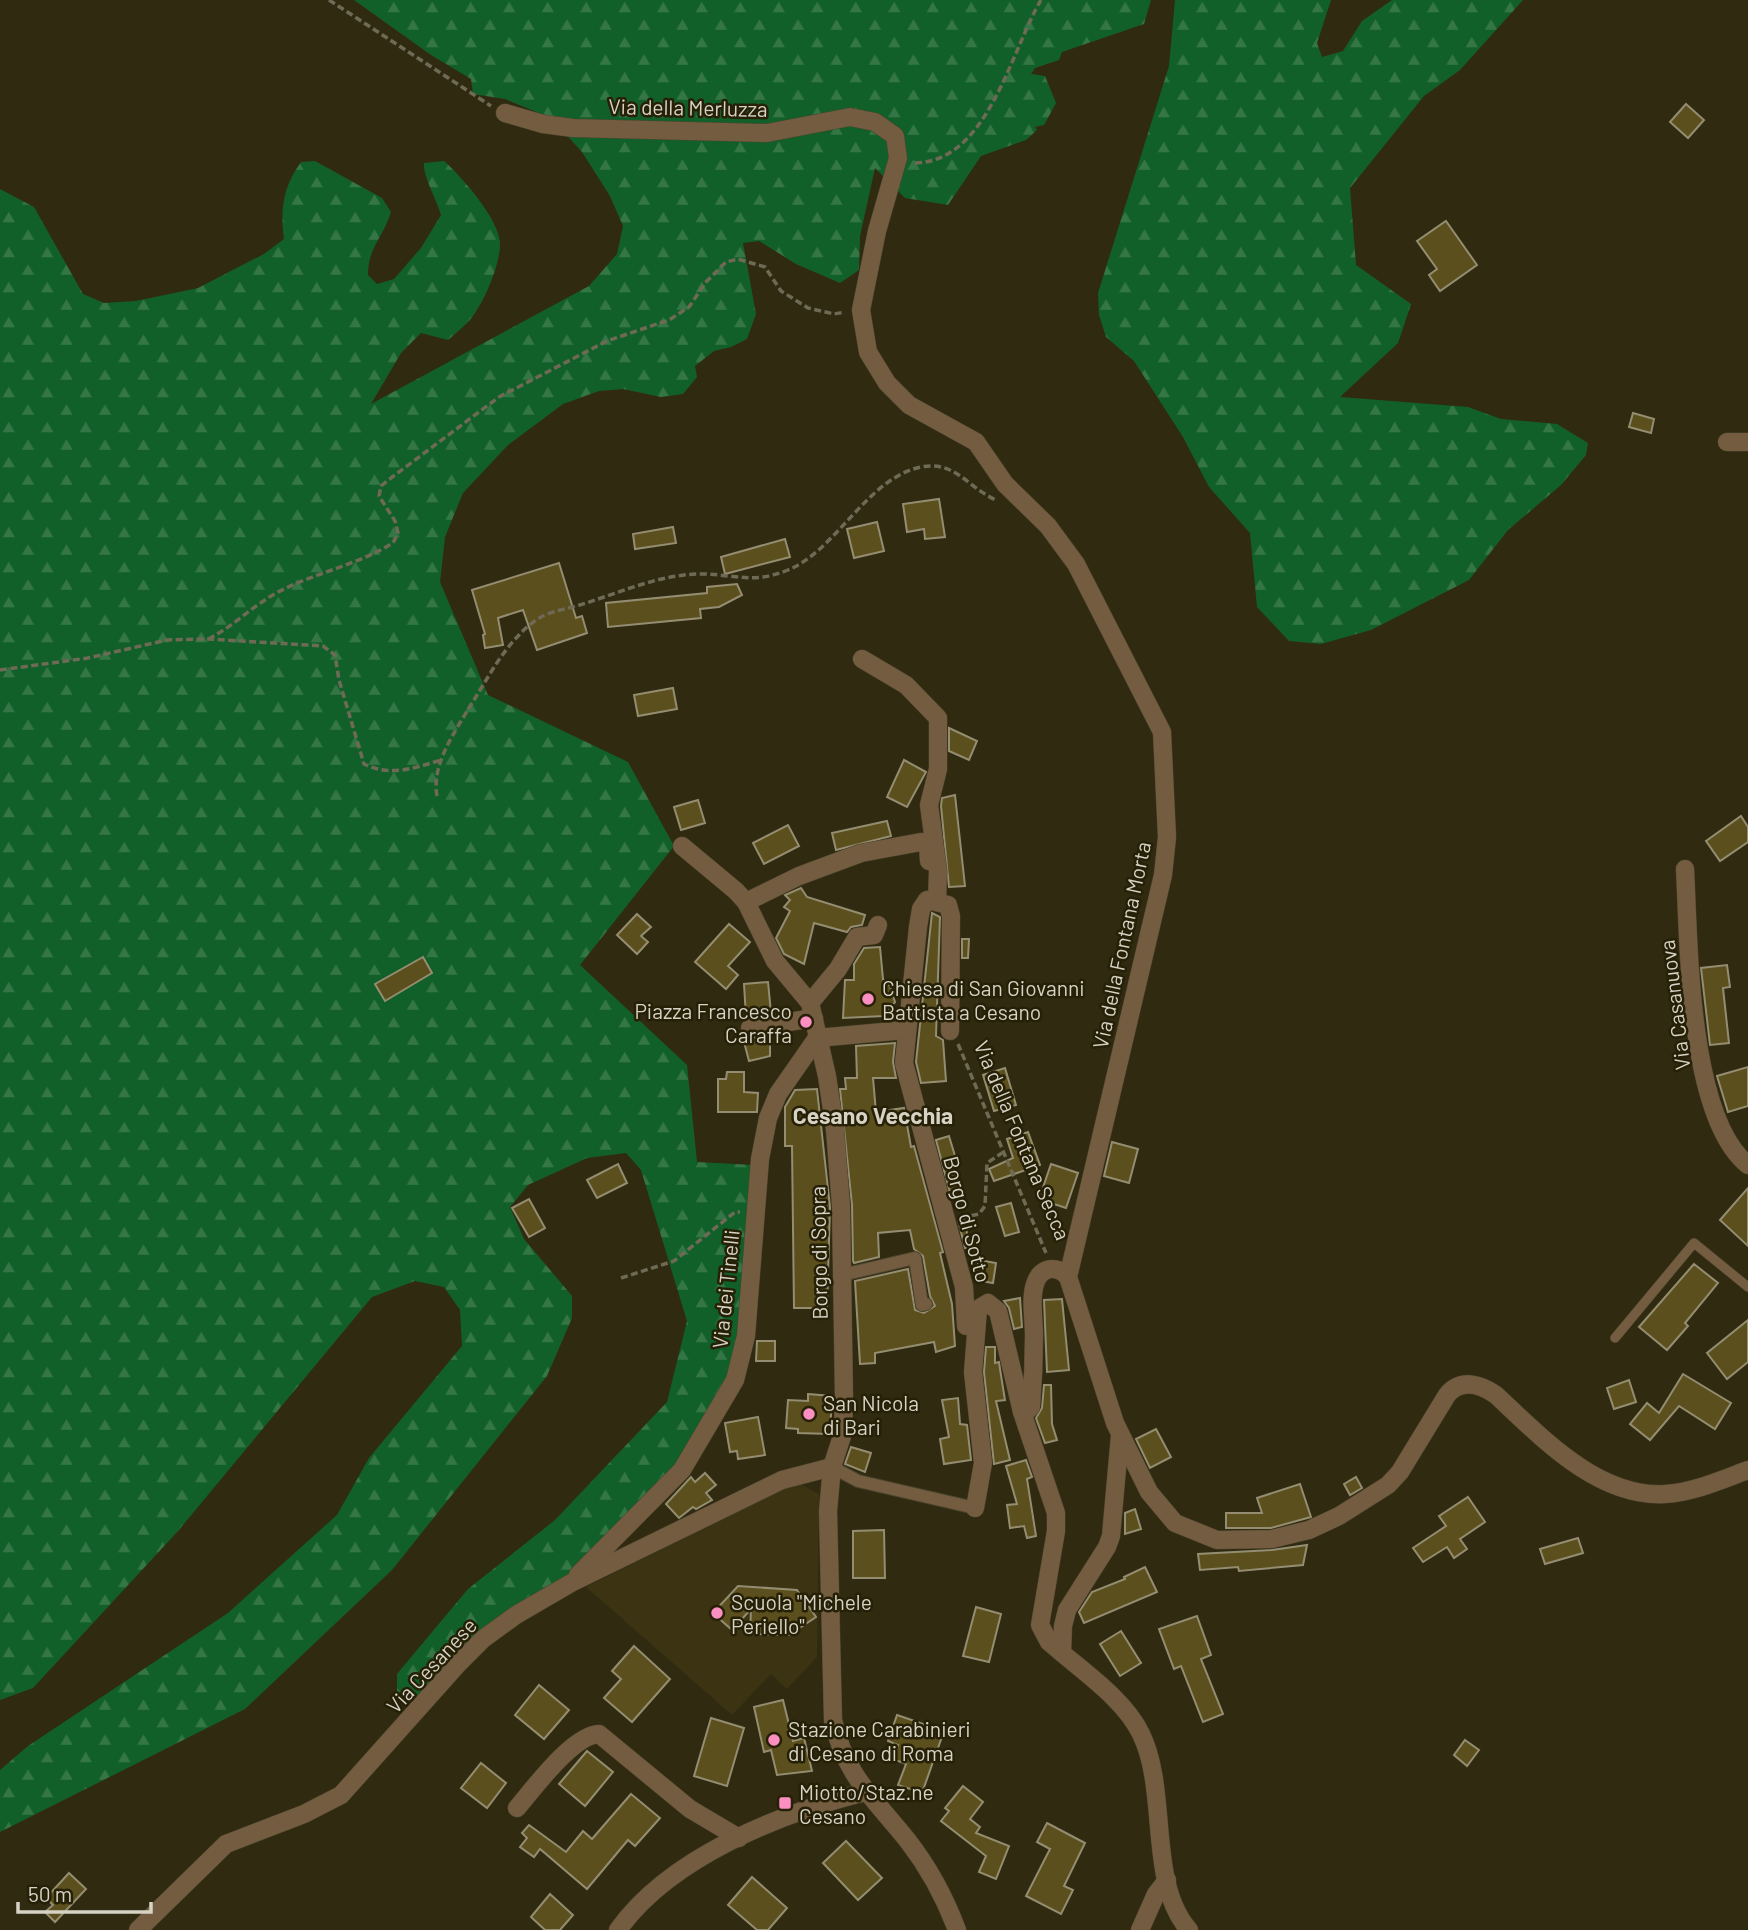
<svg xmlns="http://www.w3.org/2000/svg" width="1748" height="1930" viewBox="0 0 1748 1930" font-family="Barlow,sans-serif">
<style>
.built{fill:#3c3312}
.forest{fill:url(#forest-firs)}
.building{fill:#5b4f1d;stroke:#948d71;stroke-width:2}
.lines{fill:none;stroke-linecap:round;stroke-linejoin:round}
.service-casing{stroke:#4b452e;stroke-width:10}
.pedestrian-casing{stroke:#4b452e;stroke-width:14}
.minor-casing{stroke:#4b452e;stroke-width:19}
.path{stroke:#6f6a55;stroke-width:3.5;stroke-dasharray:7 3.5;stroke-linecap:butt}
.service{stroke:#735c3f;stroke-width:9}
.pedestrian{stroke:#735c3f;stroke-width:12}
.minor{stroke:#735c3f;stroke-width:18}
.poi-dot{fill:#fc8fc2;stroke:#262007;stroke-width:2.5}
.labels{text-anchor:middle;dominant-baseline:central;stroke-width:5;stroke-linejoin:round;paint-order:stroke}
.street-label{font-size:21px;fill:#d6d2c4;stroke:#262007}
.poi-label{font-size:21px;fill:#d6d2c4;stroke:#262007;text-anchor:start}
.neighbourhood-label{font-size:23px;font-weight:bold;fill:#d6d2c4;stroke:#262007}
</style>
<defs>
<pattern id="forest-firs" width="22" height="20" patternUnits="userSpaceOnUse" patternTransform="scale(1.75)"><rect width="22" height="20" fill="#126029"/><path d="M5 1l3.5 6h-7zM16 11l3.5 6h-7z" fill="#347646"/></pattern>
</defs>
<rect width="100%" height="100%" fill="#302a11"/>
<polygon class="built" points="797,1482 819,1494 817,1657 787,1689 771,1674 732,1715 586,1587"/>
<g class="forest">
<path d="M354,0H1151L1144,24L1062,52L1059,60L1035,68L1031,74L1045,76L1056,103L1044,125L1035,127L1037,130L1026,140L981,156L948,205L905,198L875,168L860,236L859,270L840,283L796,264L759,241L743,243L756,314L747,339L731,347L714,351L695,366L697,377L683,394L661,397L623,389L599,391L563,404L508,445L463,493L445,537L440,582L488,695L628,762L674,846L580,965L687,1065L697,1162L753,1165C748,1229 749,1298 733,1361C730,1374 721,1387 715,1399C652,1527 522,1614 413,1701L397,1691V1674L468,1589L555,1520L667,1402L687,1321L641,1170L626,1153L587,1158L528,1185L510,1207L524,1239L572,1296V1318L547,1376L392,1570L245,1709L0,1832V1770L28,1746L228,1613L337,1515L369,1458L462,1346L460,1310L444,1287L415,1281L372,1297L178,1531L33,1688L0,1700V189L34,207L83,294L104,303L136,301L198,288L264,254L284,239C280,209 283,187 301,162L315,161L382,198L391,212C383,238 368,247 368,275L377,284L394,279L421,248L441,215C437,200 423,177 424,163L444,161C461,176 502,222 500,246C499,266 486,297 475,313C469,323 457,332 448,340L421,333L401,353L371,404L589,286L617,254L623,226L610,196L582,152L551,118L505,99L473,94L471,79L431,55Z"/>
<polygon points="1175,0 1331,0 1317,43 1322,57 1343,51 1362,21 1392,0 1523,0 1460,70 1424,96 1350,188 1356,265 1411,304 1398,343 1340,397 1468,407 1501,419 1557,424 1588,443 1586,455 1561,485 1508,530 1469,580 1371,630 1321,644 1289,641 1257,607 1250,533 1209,487 1183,437 1134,361 1106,337 1099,315 1098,293 1169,66"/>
</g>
<g class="building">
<polygon points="1686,104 1704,120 1688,138 1670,122"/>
<polygon points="1446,221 1477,265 1440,291 1429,275 1437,269 1417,241"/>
<polygon points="1633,413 1654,419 1651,433 1629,427"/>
<polygon points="939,499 945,537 925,539 924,529 907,532 903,504"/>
<polygon points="877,522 884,551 854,558 847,529"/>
<polygon points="673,527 676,543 635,549 633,534"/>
<polygon points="785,539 790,557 725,574 721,557"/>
<polygon points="559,563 576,618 582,616 587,633 537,650 523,610 498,618 503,645 485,648 483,635 485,634 472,590"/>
<polygon points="737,584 742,595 719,607 700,609 701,618 608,627 606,603 707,593 707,587"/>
<polygon points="673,688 677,709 638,716 634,695"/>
<polygon points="949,728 977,741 969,760 949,751"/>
<polygon points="904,760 926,772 907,807 887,797"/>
<polygon points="955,795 965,886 949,887 941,806 942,798"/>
<polygon points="698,800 705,823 681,830 674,807"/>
<polygon points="1741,816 1748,827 1748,842 1720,861 1706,841"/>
<polygon points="887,821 891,836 836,850 832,833"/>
<polygon points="788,825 799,846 764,864 753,843"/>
<polygon points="801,888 807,897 865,915 862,925 851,927 847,932 814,923 804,964 784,954 776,938 790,911 784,907 790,900 785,895"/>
<polygon points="932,913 940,917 936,1036 943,1040 946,1081 921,1083 916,1062"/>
<polygon points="637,914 651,927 641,936 648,942 637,954 617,935"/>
<polygon points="729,924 750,942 728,966 738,975 726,989 695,962"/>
<polygon points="962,939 969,939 968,958 962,958"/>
<polygon points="880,947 883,979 890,986 895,1002 884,1016 843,1018 845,980 854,980 854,964 864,948"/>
<polygon points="423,957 432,973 385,1001 375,984"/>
<polygon points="1727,965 1730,987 1723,988 1729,1043 1710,1045 1701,968"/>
<polygon points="768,982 771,1013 746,1017 744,984"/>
<polygon points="770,1036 770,1056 749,1061 743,1038"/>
<polygon points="895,1043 893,1062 896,1078 873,1078 876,1112 904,1108 911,1147 914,1146 943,1252 940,1253 952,1304 955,1346 936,1352 934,1342 875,1353 875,1363 860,1364 855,1281 908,1269 915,1310 924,1313 935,1306 930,1296 923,1256 914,1249 910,1230 878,1233 879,1257 854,1263 853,1261 852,1205 840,1089 846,1089 845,1078 857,1078 856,1046"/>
<polygon points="1748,1067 1748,1106 1728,1112 1717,1076"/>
<polygon points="1005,1068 1016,1105 994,1111 983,1075"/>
<polygon points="727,1072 744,1072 744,1092 758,1093 757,1112 718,1112 718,1079 726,1079"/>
<polygon points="817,1089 830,1207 827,1308 794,1308 792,1146 785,1146 785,1107 795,1090"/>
<polygon points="1028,1132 1040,1165 994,1181 989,1169 1013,1158 1007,1139"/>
<polygon points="949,1136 955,1156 951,1157 960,1190 950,1193 936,1140"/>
<polygon points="1112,1142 1138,1149 1129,1183 1104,1176"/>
<polygon points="618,1164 627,1183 597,1198 587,1180"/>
<polygon points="1051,1164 1078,1173 1066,1208 1039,1199"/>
<polygon points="1748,1188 1748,1246 1720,1220"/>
<polygon points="529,1199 545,1228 529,1237 512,1208"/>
<polygon points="1011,1203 1019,1232 1005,1236 996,1207"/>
<polygon points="964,1219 970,1247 965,1248 958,1220"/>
<polygon points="979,1260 996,1263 993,1283 975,1280"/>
<polygon points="1694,1264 1718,1283 1685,1323 1688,1326 1667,1350 1639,1327"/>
<polygon points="1020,1298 1022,1327 1014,1329 1009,1308 1004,1301"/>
<polygon points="1062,1299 1069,1370 1047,1372 1044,1300"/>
<polygon points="1748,1320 1748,1362 1727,1379 1707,1353"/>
<polygon points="757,1341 775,1341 775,1361 756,1361"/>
<polygon points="986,1347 995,1347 995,1363 999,1362 1000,1369 1005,1400 996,1401 1010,1460 994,1464 984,1372"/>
<polygon points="1683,1374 1731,1403 1715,1429 1679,1406 1650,1440 1630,1424 1647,1403 1659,1413"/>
<polygon points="1629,1380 1636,1402 1614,1409 1607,1388"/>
<polygon points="1044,1385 1051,1385 1052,1424 1057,1440 1045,1443 1036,1418 1042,1408"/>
<polygon points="808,1394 832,1396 830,1434 798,1433 798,1429 786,1428 788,1400 808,1401"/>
<polygon points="958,1398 960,1424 967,1425 971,1460 944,1464 940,1439 949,1437 942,1400"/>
<polygon points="758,1417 765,1455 738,1459 737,1451 730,1452 725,1423"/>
<polygon points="1156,1429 1171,1457 1150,1468 1136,1439"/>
<polygon points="851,1447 871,1453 865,1472 845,1464"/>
<polygon points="1026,1460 1032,1477 1027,1479 1036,1536 1027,1538 1024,1526 1010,1528 1007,1505 1017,1504 1006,1466"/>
<polygon points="705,1473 716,1485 706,1493 712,1500 696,1509 693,1507 679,1518 666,1504 691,1477 695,1482"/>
<polygon points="1356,1477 1362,1488 1350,1495 1344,1484"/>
<polygon points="1300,1484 1311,1517 1271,1528 1226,1528 1226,1513 1262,1513 1257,1498"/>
<polygon points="1468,1497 1485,1522 1460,1539 1467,1549 1454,1558 1447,1547 1423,1562 1413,1548 1446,1526 1439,1516"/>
<polygon points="1135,1509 1141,1529 1125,1534 1125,1513"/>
<polygon points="884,1530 885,1578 853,1578 853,1531"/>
<polygon points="1578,1538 1583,1553 1545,1564 1540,1549"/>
<polygon points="1307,1545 1303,1565 1239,1571 1238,1567 1200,1570 1198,1554 1272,1550"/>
<polygon points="1145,1567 1157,1592 1084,1623 1079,1612 1092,1592 1125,1579 1124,1577"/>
<polygon points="738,1586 797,1590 816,1617 789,1635 750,1634 751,1609 732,1630 713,1613"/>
<polygon points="976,1607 1001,1614 989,1662 963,1656"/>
<polygon points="1197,1616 1211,1655 1201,1659 1223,1714 1203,1722 1181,1666 1174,1669 1159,1629"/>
<polygon points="1121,1631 1141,1663 1120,1676 1100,1644"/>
<polygon points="634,1646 670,1679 632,1722 604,1698 621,1679 612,1671"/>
<polygon points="539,1685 569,1710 544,1739 515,1715"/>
<polygon points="783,1700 793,1741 804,1738 812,1771 777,1775 771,1750 764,1752 754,1707"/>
<polygon points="897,1715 944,1731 922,1793 898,1785 906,1764 893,1759 898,1745 888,1741"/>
<polygon points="711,1718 744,1728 727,1786 694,1776"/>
<polygon points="1465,1740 1479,1750 1467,1766 1454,1755"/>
<polygon points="587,1751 613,1772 585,1806 559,1784"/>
<polygon points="481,1763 506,1783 487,1808 461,1788"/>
<polygon points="963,1786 983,1802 970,1819 980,1827 976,1833 1009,1846 996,1879 979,1872 986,1856 941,1821 949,1811 945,1808"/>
<polygon points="631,1794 660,1818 635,1846 628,1840 587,1889 540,1849 534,1857 520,1847 527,1838 522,1833 529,1825 566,1852 583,1831 592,1839"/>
<polygon points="1047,1823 1085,1843 1064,1886 1073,1890 1061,1914 1026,1896 1050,1849 1037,1842"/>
<polygon points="846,1841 882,1878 858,1900 823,1863"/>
<polygon points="69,1873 86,1889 55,1922 45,1912 53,1905 46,1898"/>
<polygon points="752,1877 787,1908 768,1930 757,1930 728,1905"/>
<polygon points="550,1894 573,1915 560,1930 545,1930 531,1917"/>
</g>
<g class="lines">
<g class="service-casing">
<polyline id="service" points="1615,1338 1694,1243 1748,1287"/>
</g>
<g class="pedestrian-casing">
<g id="pedestrian">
<polyline points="842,1275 915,1258 922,1305 926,1304"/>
<polyline points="832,1467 858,1481 975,1508"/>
</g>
</g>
<g class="minor-casing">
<g id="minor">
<path d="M505,113L543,124L573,128L767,133L850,117L875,122L895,136L898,158L877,231L861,310L868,352L887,383L909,405L976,442L1005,484L1048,526L1076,564L1162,732L1167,837L1163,875L1068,1277L1115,1423L1149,1492L1175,1523L1217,1540L1272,1539L1309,1530L1339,1516L1388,1485L1400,1472L1447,1395C1461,1378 1480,1384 1496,1395C1541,1437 1598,1498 1665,1494C1694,1492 1721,1480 1748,1470"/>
<polyline points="1727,442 1748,442"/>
<polyline points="862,659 906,685 938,718 938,769 929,805 938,871 937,902"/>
<path d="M682,846L736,891L746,902L775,961L810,1003L827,1076L835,1130L841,1206L844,1397L843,1433L832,1467L828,1511L833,1720C845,1776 874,1798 908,1841C929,1868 945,1898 957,1930"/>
<path d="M1685,869C1689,942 1688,1117 1748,1165"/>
<polyline points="927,900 921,909 918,927 904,1063 964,1287 966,1326"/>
<polyline points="928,900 948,905 951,916 950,1031"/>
<polyline points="746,902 799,876 861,853 921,842 928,846 929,861"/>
<polyline points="810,1003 838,969 857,937 874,935 878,925"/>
<polyline points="750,1028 814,1018"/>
<polyline points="817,1038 905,1030"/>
<polyline points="1022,1412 1056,1513 1056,1531 1040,1625 1049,1642 1062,1653"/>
<path d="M1120,1435L1111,1536L1107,1547L1067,1610L1063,1626L1062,1653C1088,1675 1126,1702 1141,1734C1169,1791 1147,1882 1189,1930"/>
<path d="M975,1508L983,1463L973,1372L978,1309L988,1303L998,1311L1022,1412L1027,1411L1031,1407C1033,1383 1034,1359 1034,1335C1034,1319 1030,1299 1035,1284C1040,1267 1057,1264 1068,1277"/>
<polyline points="578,1575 682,1470 735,1380 746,1336 760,1159 768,1118 778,1094 817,1038"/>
<path d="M517,1808C534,1788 573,1735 599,1734L690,1809L739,1838"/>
<polyline points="138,1930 226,1844 304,1814 341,1795 458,1664 483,1639 516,1615 571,1583 782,1480 832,1467"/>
<path d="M618,1930C670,1857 781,1813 865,1792"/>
<polyline points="1140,1930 1156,1894 1167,1880"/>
</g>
</g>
<g class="path">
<polyline points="329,0 491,106"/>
<path d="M915,163C988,162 1011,50 1041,0"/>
<path d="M208,639C235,626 256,602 284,589C319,572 359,564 393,543L398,533L395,521L379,496L381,486L391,478L499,397L607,341L669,320L689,307L706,282L726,262L738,259L765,267L781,291L808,308L834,314L845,312"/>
<path d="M0,670L88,658L167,640L208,639L323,646L335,655L339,680L364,764C390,777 415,768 441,760"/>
<path d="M437,796C431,766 454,733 469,708C485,683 499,655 520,634C525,628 534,621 541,617C554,610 572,608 586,603C624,591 664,573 704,574C738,575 753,584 788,570C837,550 867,478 921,467C955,460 968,488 996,500"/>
<polyline points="958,1044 1046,1253"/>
<polyline points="961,1218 979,1214 985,1206 987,1163 1002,1153"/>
<polyline points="621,1278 674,1261 735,1212 740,1212"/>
</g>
<use href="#service" class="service"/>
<use href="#pedestrian" class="pedestrian"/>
<use href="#minor" class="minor"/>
</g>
<g class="poi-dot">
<circle cx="868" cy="999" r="7"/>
<circle cx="806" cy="1022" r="7"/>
<circle cx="809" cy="1414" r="7"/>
<circle cx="717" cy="1613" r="7"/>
<circle cx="774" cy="1740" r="7"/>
<rect x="778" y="1796" width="14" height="14" rx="3.5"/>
</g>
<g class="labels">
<g class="street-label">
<text transform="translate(688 107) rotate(1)">Via della Merluzza</text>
<text transform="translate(1121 945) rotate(-78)">Via della Fontana Morta</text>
<text transform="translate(1674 1005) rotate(-97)">Via Casanuova</text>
<text transform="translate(1023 1140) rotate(67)">Via della Fontana Secca</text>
<text transform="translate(968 1219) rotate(75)">Borgo di Sotto</text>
<text transform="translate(818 1253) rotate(-91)">Borgo di Sopra</text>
<text transform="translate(725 1289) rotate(-84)">Via dei Tinelli</text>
<text transform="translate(431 1665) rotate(-47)">Via Cesanese</text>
</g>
<g class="poi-label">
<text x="882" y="987">Chiesa di San Giovanni<tspan x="882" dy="24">Battista a Cesano</tspan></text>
<text x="792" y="1010" text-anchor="end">Piazza Francesco<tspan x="792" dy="24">Caraffa</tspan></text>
<text x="823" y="1402">San Nicola<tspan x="823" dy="24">di Bari</tspan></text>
<text x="731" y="1601">Scuola "Michele<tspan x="731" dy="24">Periello"</tspan></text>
<text x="788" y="1728">Stazione Carabinieri<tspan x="788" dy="24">di Cesano di Roma</tspan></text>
<text x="799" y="1791">Miotto/Staz.ne<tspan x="799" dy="24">Cesano</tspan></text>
</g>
<g class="neighbourhood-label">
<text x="873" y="1115">Cesano Vecchia</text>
</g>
</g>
<path d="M18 1902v10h133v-10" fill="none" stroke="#d6d2c4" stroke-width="3.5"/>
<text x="28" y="1902" font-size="21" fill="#d6d2c4" stroke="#262007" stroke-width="5" paint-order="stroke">50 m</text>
</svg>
